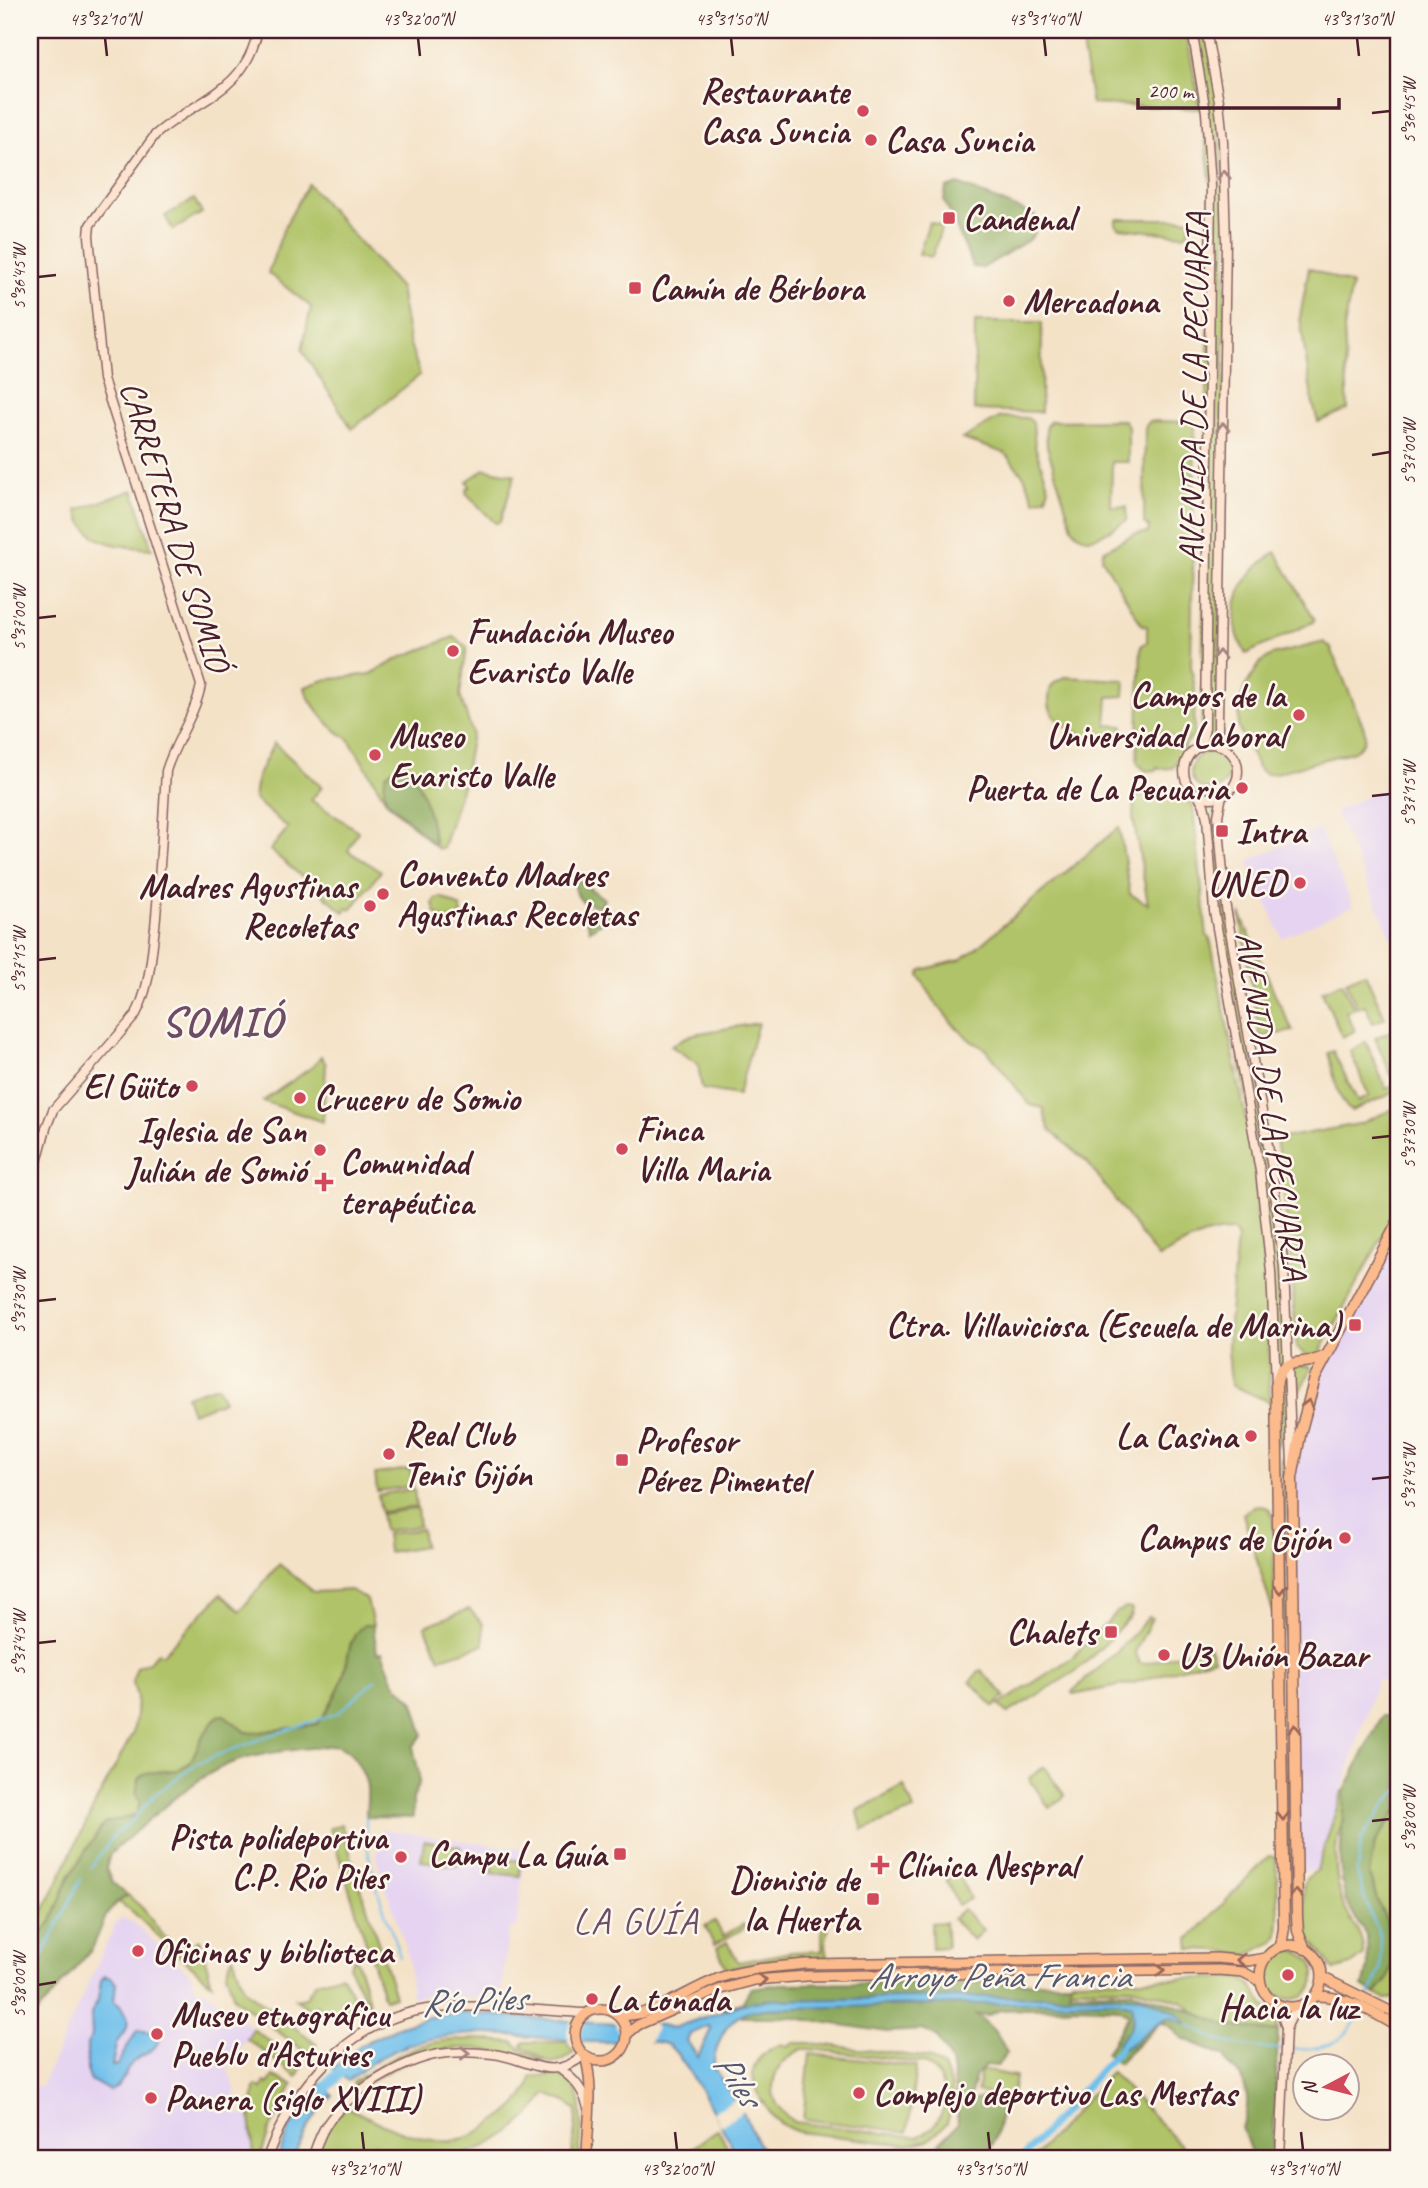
<svg xmlns="http://www.w3.org/2000/svg" width="1428" height="2188" viewBox="0 0 1428 2188" font-family="Caveat,sans-serif">
<style>
.built{fill:#e5d3f1}
.green{fill:#b0c367;stroke:#7d7149;stroke-width:2;fill-rule:evenodd}
.forest{fill:#8ca95c;stroke:#6b6444;stroke-width:2}
.water{fill:#70c0eb;stroke:#5d708b;stroke-width:2;fill-rule:evenodd}
.pier{fill:#f4e2c7}
.lines{fill:none;stroke-linecap:round;stroke-linejoin:round}
.stream{stroke:#70c0eb;stroke-width:2}
.canal{stroke:#70c0eb;stroke-width:7}
.river{stroke:#70c0eb;stroke-width:12}
.secondary-casing{stroke:#866362;stroke-width:11}
.primary-casing{stroke:#866362;stroke-width:12}
.highway-casing{stroke:#866362;stroke-width:13}
.secondary{stroke:#fde4d1;stroke-width:8}
.primary{stroke:#fbbb8d;stroke-width:9}
.highway{stroke:#fbbb8d;stroke-width:10}
.oneway{stroke:#a4827e}
.oneway2{stroke:#9a6557}
.ticks{fill:none;stroke:#4a1f2b;stroke-width:2.5}
.poi-dot{fill:#d1495b;stroke:#fbf7ec;stroke-width:2.5}
.labels{text-anchor:middle;dominant-baseline:central;stroke-width:5;stroke-linejoin:round;paint-order:stroke}
.poi-label{font-size:35px;font-weight:bold;fill:#4a1f2b;stroke:#fbf7ec;text-anchor:start}
.street-label{font-size:35px;fill:#4a1f2b;stroke:#fbf7ec}
.neighbourhood-label{font-size:37px;letter-spacing:2px;fill:#6e4c66;stroke:#fbf7ec}
.water-label{font-size:37px;font-style:italic;fill:#57576e;stroke:#fbf7ec}
.district-label{font-size:42px;font-weight:bold;letter-spacing:2px;fill:#6e4c66;stroke:#fbf7ec}
.neatline{fill:none;stroke:#4a1f2b;stroke-width:2.5}
.ticks-label{font-size:18px;text-anchor:middle;fill:#4a1f2b}
</style>
<rect width="100%" height="100%" fill="#fbf7ec"/>
<filter id="ink" filterUnits="userSpaceOnUse"><feTurbulence type="fractalNoise" baseFrequency=".0143" numOctaves="2"/><feDisplacementMap in="SourceGraphic" scale="14" xChannelSelector="R" yChannelSelector="G"/><feConvolveMatrix kernelMatrix="1 2 1 2 8 2 1 2 1" color-interpolation-filters="sRGB"/></filter>
<filter id="wash" filterUnits="userSpaceOnUse"><feTurbulence type="fractalNoise" baseFrequency=".00686" numOctaves="4" result="noise"/><feDisplacementMap in="SourceGraphic" scale="28" xChannelSelector="R" yChannelSelector="G"/><feGaussianBlur stdDeviation="1.57" result="paint"/><feColorMatrix in="noise" values="0 0 0 0 0 0 0 0 0 0 0 0 0 0 0 0 0 1.4 0 .05"/><feComposite in="paint" operator="in"/></filter>
<g filter="url(#wash)">
<rect width="100%" height="100%" fill="#f4e2c7"/>
<g class="built">
<polygon points="1398,782 1398,952 1335,811"/>
<polygon points="1319,829 1353,906 1282,938 1248,861"/>
<polygon points="1398,1234 1398,1688 1377,1679 1317,1870 1296,1871 1292,1478 1315,1378"/>
<polygon points="381,1829 524,1849 518,1928 509,1928 501,1991 485,1990 476,1997 443,1998 435,1994 411,1997 409,1959 376,1856"/>
<polygon points="123,1918 134,1923 191,1975 195,1989 205,1990 253,2029 227,2068 235,2088 233,2114 250,2117 254,2155 246,2158 30,2158 30,2088 31,2084 41,2087 116,1923"/>
</g>
<g class="green">
<polygon points="1077,30 1186,30 1200,109 1092,104 1081,38"/>
<polygon points="1192,30 1206,30 1219,101 1226,242 1218,732 1223,746 1217,744 1201,746 1211,186"/>
<polygon points="308,184 400,288 409,341 420,375 352,429 302,350 311,307 268,273 284,228"/>
<polygon points="194,199 202,213 173,230 165,216"/>
<polygon points="1116,219 1189,219 1191,221 1188,233 1182,235 1120,228 1116,225"/>
<polygon points="929,222 942,226 932,257 919,254"/>
<polygon points="1309,268 1352,285 1344,329 1348,409 1318,422 1312,400 1300,317"/>
<polygon points="975,322 1042,322 1041,412 974,410"/>
<polygon points="1001,417 1027,418 1033,422 1035,446 1049,488 1046,497 1035,501 1024,476 1005,453 962,439"/>
<path d="M1124,420L1128,426V462H1112L1111,506L1127,507V520C1109,530 1086,551 1072,527L1047,446L1046,426L1051,421Z"/>
<polygon points="1150,421 1195,422 1191,666 1195,690 1194,735 1185,745 1173,768 1157,769 1157,766 1156,770 1146,771 1137,763 1141,646 1147,642 1147,626 1142,625 1102,558 1103,551 1134,534 1148,533 1149,527 1144,523 1145,427"/>
<polygon points="485,469 515,475 500,522 495,523 466,493 467,489 470,486 467,481"/>
<path d="M133,490L152,549C119,545 89,548 77,510Z"/>
<path d="M1276,552L1314,619L1313,622L1246,654C1223,614 1238,576 1276,552Z"/>
<path d="M454,637L467,647L460,695L472,733L464,779L443,848L438,849L387,802L348,738C333,733 307,701 305,687L324,680L371,674L402,657Z"/>
<path d="M1324,642L1331,648L1364,728C1367,740 1363,745 1354,751L1276,773L1265,774L1258,768L1238,727L1240,703L1245,687L1261,662L1272,655Z"/>
<path d="M1065,677L1125,680L1124,696L1108,697L1106,725L1123,726L1121,746C1097,739 1046,731 1049,697C1050,684 1054,682 1065,677Z"/>
<polygon points="274,743 322,787 311,800 358,831 348,851 381,871 351,910 348,908 344,912 270,850 288,828 254,799 257,777"/>
<circle cx="1210" cy="771" r="19"/>
<path d="M1176,787L1193,806L1207,936L1210,938L1251,1145L1259,1211L1256,1212V1219H1260L1268,1310L1270,1402L1231,1385L1228,1349L1229,1324L1237,1238L1233,1231C1205,1230 1182,1245 1158,1258L1088,1163L1050,1130L1045,1116L1044,1108L1030,1105L986,1049L971,1041L952,1023L936,1003L919,976L921,970L960,960L973,951L1119,827L1130,894L1148,904L1133,817L1134,801L1144,789Z"/>
<polygon points="1198,794 1207,797 1222,795 1219,805 1226,908 1256,1076 1284,1268 1290,1424 1277,1447 1276,1386 1260,1171 1226,985 1207,818"/>
<polygon points="441,897 460,907 462,914 458,920 443,919 435,912 433,903 435,899"/>
<polygon points="1240,913 1278,1001 1293,1031 1260,1037"/>
<polygon points="1365,973 1385,1018 1373,1023 1365,1005 1357,1008 1346,981"/>
<polygon points="1342,982 1354,1008 1346,1012 1355,1031 1342,1037 1322,991"/>
<polygon points="758,1023 738,1095 702,1089 698,1064 671,1046 684,1038 694,1034"/>
<path d="M1393,1030L1398,1040V1091L1351,1111C1337,1101 1333,1069 1328,1053L1333,1051L1358,1102L1369,1096L1350,1051L1366,1042L1386,1089L1396,1085L1375,1038Z"/>
<polygon points="321,1056 326,1064 323,1122 263,1101 312,1067"/>
<path d="M1398,1107V1207L1318,1356L1306,1355L1297,1348L1296,1341C1292,1273 1287,1206 1276,1139L1359,1124Z"/>
<polygon points="1291,1365 1310,1366 1311,1370 1293,1403"/>
<polygon points="217,1386 224,1401 192,1413 186,1396"/>
<polygon points="1285,1454 1291,1904 1288,1905 1282,1460"/>
<polygon points="410,1469 413,1486 377,1491 375,1474"/>
<polygon points="414,1489 416,1507 381,1512 378,1495"/>
<polygon points="1260,1505 1268,1508 1273,1515 1275,1619 1243,1514 1254,1506"/>
<polygon points="417,1508 419,1526 384,1531 381,1514"/>
<polygon points="421,1529 424,1546 388,1552 386,1534"/>
<path d="M279,1564L314,1592L351,1590L367,1600L373,1625H364L351,1642L342,1681L324,1716L317,1724L253,1733L246,1732L224,1715L214,1719L190,1763L177,1770L146,1773L137,1815C127,1819 115,1820 104,1823L69,1877L52,1921L34,1944L30,1953V1934L35,1929L97,1800L133,1733L136,1716L137,1696L132,1682L137,1667L148,1663L158,1652L162,1655L221,1594L240,1611Z"/>
<polygon points="1126,1608 1132,1609 1131,1615 1101,1648 1076,1671 1008,1713 999,1705 1073,1657 1117,1612"/>
<polygon points="469,1609 483,1624 484,1645 440,1658 425,1626"/>
<polygon points="1149,1617 1152,1618 1135,1652 1140,1663 1144,1664 1209,1646 1214,1658 1133,1683 1073,1695 1072,1692 1076,1688 1116,1653"/>
<polygon points="981,1670 1005,1696 994,1707 970,1681"/>
<polygon points="1044,1767 1065,1796 1049,1808 1029,1778"/>
<polygon points="904,1786 914,1810 863,1830 858,1813 859,1810"/>
<path d="M1342,1792H1344C1344,1800 1345,1808 1344,1815C1342,1824 1338,1832 1337,1841C1334,1858 1336,1874 1339,1891C1343,1917 1365,1928 1363,1956L1351,1965L1334,1970L1305,1932L1303,1888L1306,1879L1317,1870Z"/>
<polygon points="1398,1809 1398,1998 1385,1999 1375,1994 1386,1981 1392,1965 1391,1931 1378,1902 1369,1874 1375,1843"/>
<polygon points="341,1824 395,1996 384,1999 330,1828"/>
<polygon points="424,1841 461,1847 457,1866 421,1861"/>
<polygon points="1269,1856 1275,1857 1276,1859 1279,1918 1278,1935 1274,1942 1247,1955 1217,1950 1190,1949 1189,1939"/>
<polygon points="494,1858 521,1861 520,1876 492,1873"/>
<polygon points="959,1874 970,1899 958,1905 946,1880"/>
<path d="M127,1895C133,1900 139,1904 144,1910C157,1926 177,1965 199,1939L212,1983L170,1948L131,1910L117,1902Z"/>
<polygon points="963,1909 983,1930 973,1940 953,1919"/>
<polygon points="822,1919 829,1926 825,1945 827,1957 763,1961 727,1969 717,1948 727,1942 738,1962 792,1952 822,1951"/>
<polygon points="715,1921 723,1936 743,1924 746,1927 714,1945 705,1926"/>
<polygon points="945,1922 947,1947 932,1948 931,1923"/>
<circle cx="1291" cy="1975" r="24"/>
<polygon points="355,1955 370,2004 369,2007 349,1967"/>
<polygon points="233,1956 244,1989 317,2044 309,2055 234,1998 226,1972"/>
<polygon points="340,1975 344,1978 358,2008 341,2015 330,2009 325,2012 316,2005 311,2010 295,1999 306,1997 316,1982"/>
<polygon points="1230,1978 1243,1979 1250,1984 1264,2005 1275,2015 1278,2032 1225,2025 1196,2013 1181,2001 1132,1987 1070,1988 1072,1980"/>
<polygon points="253,2029 302,2066 297,2077 247,2039"/>
<path d="M476,2039L513,2042L523,2051L545,2062C525,2062 506,2054 486,2050C435,2041 399,2064 357,2089L353,2083C380,2065 410,2045 443,2041C454,2040 465,2040 476,2039Z"/>
<polygon points="526,2042 566,2042 574,2053 560,2061 551,2063 522,2047 523,2043"/>
<path d="M793,2043H811L930,2058L943,2068L951,2084L953,2099L947,2123L929,2140L908,2145L799,2132C782,2127 771,2118 764,2102H762C758,2094 754,2084 753,2074C753,2059 771,2046 784,2044L785,2047ZM802,2049H811L923,2063C955,2079 950,2127 916,2137L794,2122C762,2099 768,2066 802,2049Z"/>
<polygon points="810,2054 916,2066 908,2132 803,2119"/>
<polygon points="981,2070 1015,2076 1012,2096 977,2092"/>
<polygon points="1111,2072 1193,2158 1194,2158 1033,2158"/>
<polygon points="273,2076 293,2085 269,2131 261,2156 254,2155 250,2117 255,2092 254,2089 256,2086 261,2089 265,2082 268,2084"/>
<path d="M531,2076C540,2076 551,2075 560,2077C591,2085 580,2135 579,2158H572L577,2110L566,2102L546,2094C527,2124 494,2146 459,2156V2158H428L373,2144L352,2158H312L326,2125L347,2107C374,2121 434,2150 464,2139C479,2133 492,2124 506,2114C517,2106 531,2090 531,2076Z"/>
<polygon points="718,2129 732,2158 679,2158"/>
</g>
<g class="forest">
<polygon points="958,184 1036,216 1035,233 1030,239 983,268 973,267 952,217 944,201 946,188"/>
<path d="M403,768C426,781 428,818 435,842L433,844L386,800L384,791L385,775L393,769Z"/>
<path d="M572,875L604,899L601,906C576,903 578,899 572,875Z"/>
<polygon points="584,908 615,911 614,914 590,930 582,911"/>
<path d="M364,1625H373L377,1653L382,1652L394,1682L414,1702L423,1734L413,1747L419,1774V1784L413,1799V1818L366,1817C366,1807 369,1792 366,1782C361,1767 351,1748 334,1745C301,1750 251,1752 222,1767C184,1785 143,1826 110,1854L106,1869L112,1882L127,1895L115,1904L106,1916L92,1949L37,2013L30,2016V1953L34,1944L52,1921L69,1877L104,1823C115,1820 127,1819 137,1814L140,1802L136,1794L139,1778L146,1773L177,1770L190,1763L202,1737L218,1716L224,1715L246,1732L253,1733L317,1724C327,1712 336,1696 342,1681C349,1663 347,1636 364,1625Z"/>
<polygon points="1382,1716 1398,1716 1398,1809 1375,1843 1369,1874 1378,1902 1391,1931 1392,1965 1386,1981 1375,1994 1363,1986 1368,1968 1367,1937 1345,1900 1340,1863 1344,1792"/>
<path d="M1072,1982L1069,1992L1132,1991L1176,2005L1225,2025L1278,2032L1273,2158L1252,2155L1242,2128C1248,2111 1250,2095 1241,2078C1235,2067 1229,2072 1225,2056L1182,2038L1168,2025L1161,2022L1118,2063L1106,2053L1129,2015L1119,2009L1080,2007L1000,2010L987,2016L976,2015C992,2026 998,2034 1007,2053L997,2066L986,2065L976,2075L969,2101L991,2096L1003,2100C1000,2119 997,2144 983,2158H949L957,2153L939,2143L958,2124L956,2091L951,2062L937,2037L923,2030L888,2032L788,2017H743L722,2008L742,2003L751,1988L781,1984Z"/>
</g>
<g class="water">
<path d="M105,1976L111,1978L116,1983L114,2001L120,2006L128,2019L127,2027L116,2044L112,2066L117,2065L137,2030L155,2033L159,2040C154,2053 143,2053 134,2061C123,2070 129,2080 110,2091L89,2079L87,2073V2044L92,2036L91,2013L98,2000L101,1980Z"/>
<path d="M1112,1995L1143,1997L1177,2013L1187,2024L1170,2017C1147,2025 1137,2045 1116,2053C1118,2032 1139,2032 1131,2005L1119,2001L792,2008C760,2009 733,2006 719,2042C716,2050 713,2059 714,2068L745,2116L759,2145L770,2158H739C728,2139 683,2053 668,2045C654,2038 610,2043 593,2042C517,2038 448,2019 378,2059C367,2065 358,2074 348,2081L333,2068L363,2044L398,2027L429,2017L455,2013L480,2014L594,2023L661,2025L673,2028L742,2004L765,2000ZM709,2026L711,2029L698,2057L687,2041L690,2034Z"/>
<path d="M319,2083L333,2095C314,2114 303,2133 295,2158H278L291,2125Z"/>
</g>
<g class="pier">
<polygon points="572,2018 587,2019 580,2032 582,2045 569,2044 567,2032"/>
<polygon points="614,2021 653,2021 656,2028 648,2046 617,2046 620,2034"/>
<polygon points="738,2098 746,2110 720,2126 713,2112"/>
</g>
<g class="lines">
<g class="stream">
<path d="M366,1817C363,1861 387,1915 400,1957"/>
<polyline points="91,1867 115,1834 130,1823 155,1794 200,1762 268,1736 338,1713 375,1680"/>
<polyline points="30,1980 81,1879"/>
<polyline points="1368,1997 1381,1970 1380,1935 1367,1906 1357,1872 1361,1840 1388,1800 1398,1791"/>
<path d="M1188,2024C1214,2043 1251,2049 1283,2049"/>
<path d="M1288,2049C1324,2049 1344,2047 1361,2011"/>
</g>
<polyline class="canal" points="1022,2158 1120,2048"/>
<polyline class="river" points="315,2099 339,2073 352,2063"/>
</g>
</g>
<g filter="url(#ink)">
<g class="lines">
<g class="secondary-casing">
<g id="secondary">
<polyline points="1192,30 1206,112 1211,186 1205,728 1201,746"/>
<polyline points="1206,30 1219,101 1223,141 1226,242 1218,721 1218,732 1223,746"/>
<circle cx="1211" cy="771" r="27"/>
<polyline points="1198,794 1204,805 1207,818 1214,911 1260,1171 1271,1271 1276,1383"/>
<polyline points="1222,795 1218,816 1226,908 1272,1168 1284,1268 1292,1465"/>
<path d="M30,1188L46,1128L53,1110L135,1016C150,988 151,958 155,927C160,875 163,823 166,771C175,741 195,716 201,685L103,379L89,236L90,225L155,135C197,98 245,93 258,30"/>
<polyline points="1278,2004 1286,2028"/>
<path d="M560,2069C575,2080 583,2089 588,2108"/>
<path d="M267,2158C292,2088 349,2021 427,2009C479,2002 534,2011 586,2013"/>
<path d="M312,2158C316,2147 320,2134 327,2124C349,2092 401,2061 439,2054C457,2051 476,2052 493,2054C528,2058 550,2084 584,2055"/>
<polyline points="1280,2158 1286,2028 1297,2006"/>
</g>
</g>
<g class="primary-casing">
<g id="primary">
<circle cx="1291" cy="1976" r="31"/>
<polyline points="1322,1977 1398,2015"/>
<path d="M1315,1996C1345,1995 1373,2012 1398,2027"/>
<circle cx="601" cy="2035" r="26"/>
<path d="M618,2015C650,2020 693,1986 725,1976C751,1968 779,1967 806,1964L1217,1958L1248,1961L1266,1958"/>
<polyline points="627,2034 638,2025 718,1990 755,1980 807,1976 1218,1970 1243,1972 1260,1981"/>
<path d="M585,2056C595,2089 587,2124 587,2158"/>
</g>
</g>
<g class="highway-casing">
<g id="highway">
<path d="M1281,1946L1284,1928L1276,1386C1281,1351 1306,1369 1325,1356"/>
<polyline points="1305,1949 1298,1931 1297,1917 1292,1478 1301,1430 1315,1378 1398,1222"/>
</g>
</g>
<use href="#secondary" class="secondary"/>
<use href="#primary" class="primary"/>
<use href="#highway" class="highway"/>
</g>
<defs><path id="oneway-chevron" d="M-2-3.5L2.5 0L-2 3.5" fill="none" stroke-width="1.6" stroke-linecap="round" stroke-linejoin="round" transform="scale(1.75)"/></defs>
<g class="oneway">
<use href="#oneway-chevron" transform="translate(1224 175) rotate(-92)"/>
<use href="#oneway-chevron" transform="translate(1223 427) rotate(-89)"/>
<use href="#oneway-chevron" transform="translate(1219 655) rotate(-90)"/>
<use href="#oneway-chevron" transform="translate(465 2053) rotate(1)"/>
</g>
<g class="oneway2">
<use href="#oneway-chevron" transform="translate(1308 1404) rotate(-75)"/>
<use href="#oneway-chevron" transform="translate(1280 1589) rotate(89)"/>
<use href="#oneway-chevron" transform="translate(1295 1729) rotate(-90)"/>
<use href="#oneway-chevron" transform="translate(1283 1816) rotate(89)"/>
<use href="#oneway-chevron" transform="translate(1296 1894) rotate(-92)"/>
<use href="#oneway-chevron" transform="translate(1241 1960) rotate(-180)"/>
<use href="#oneway-chevron" transform="translate(1160 1970) rotate(-1)"/>
<use href="#oneway-chevron" transform="translate(762 1980) rotate(-7)"/>
</g>
</g>
<path class="ticks" d="M105,38L107,56M418,38L420,56M731,38L733,56M1044,38L1046,56M1357,38L1359,56M1372,113L1390,111M38,277L56,275M1372,455L1390,452M38,618L56,616M1372,796L1390,794M38,960L56,958M1372,1138L1390,1136M38,1301L56,1299M1372,1479L1390,1477M38,1643L56,1641M1372,1821L1390,1819M38,1985L56,1982M362,2132L364,2150M675,2132L677,2150M988,2132L990,2150M1301,2132L1303,2150"/>
<g class="poi-dot">
<circle cx="863" cy="111" r="7"/>
<circle cx="871" cy="140" r="7"/>
<rect x="942" y="211" width="14" height="14" rx="3.5"/>
<rect x="628" y="281" width="14" height="14" rx="3.5"/>
<circle cx="1009" cy="301" r="7"/>
<circle cx="453" cy="651" r="7"/>
<circle cx="1299" cy="715" r="7"/>
<circle cx="375" cy="755" r="7"/>
<circle cx="1242" cy="788" r="7"/>
<rect x="1215" y="824" width="14" height="14" rx="3.5"/>
<circle cx="1300" cy="883" r="7"/>
<circle cx="383" cy="894" r="7"/>
<circle cx="370" cy="906" r="7"/>
<circle cx="192" cy="1086" r="7"/>
<circle cx="300" cy="1098" r="7"/>
<circle cx="622" cy="1149" r="7"/>
<circle cx="320" cy="1150" r="7"/>
<path d="M320.5 1171.5h7v7h7v7h-7v7h-7v-7h-7v-7h7z"/>
<rect x="1348" y="1318" width="14" height="14" rx="3.5"/>
<circle cx="1251" cy="1436" r="7"/>
<circle cx="389" cy="1454" r="7"/>
<rect x="615" y="1453" width="14" height="14" rx="3.5"/>
<circle cx="1345" cy="1538" r="7"/>
<rect x="1104" y="1625" width="14" height="14" rx="3.5"/>
<circle cx="1164" cy="1655" r="7"/>
<rect x="613" y="1847" width="14" height="14" rx="3.5"/>
<circle cx="401" cy="1857" r="7"/>
<path d="M876.5 1854.5h7v7h7v7h-7v7h-7v-7h-7v-7h7z"/>
<rect x="866" y="1892" width="14" height="14" rx="3.5"/>
<circle cx="138" cy="1951" r="7"/>
<circle cx="1288" cy="1975" r="7"/>
<circle cx="592" cy="1999" r="7"/>
<circle cx="157" cy="2034" r="7"/>
<circle cx="859" cy="2093" r="7"/>
<circle cx="151" cy="2098" r="7"/>
</g>
<g class="labels">
<g class="poi-label">
<text x="849" y="91" text-anchor="end">Restaurante<tspan x="849" dy="40">Casa Suncia</tspan></text>
<text x="885" y="140">Casa Suncia</text>
<text x="963" y="218">Candenal</text>
<text x="649" y="288">Camín de Bérbora</text>
<text x="1023" y="301">Mercadona</text>
<text x="467" y="631">Fundación Museo<tspan x="467" dy="40">Evaristo Valle</tspan></text>
<text x="1285" y="695" text-anchor="end">Campos de la<tspan x="1285" dy="40">Universidad Laboral</tspan></text>
<text x="389" y="735">Museo<tspan x="389" dy="40">Evaristo Valle</tspan></text>
<text x="1228" y="788" text-anchor="end">Puerta de La Pecuaria</text>
<text x="1236" y="831">Intra</text>
<text x="397" y="874">Convento Madres<tspan x="397" dy="40">Agustinas Recoletas</tspan></text>
<text x="1286" y="883" text-anchor="end">UNED</text>
<text x="356" y="886" text-anchor="end">Madres Agustinas<tspan x="356" dy="40">Recoletas</tspan></text>
<text x="178" y="1086" text-anchor="end">El Güito</text>
<text x="314" y="1098">Cruceru de Somio</text>
<text x="636" y="1129">Finca<tspan x="636" dy="40">Villa Maria</tspan></text>
<text x="306" y="1130" text-anchor="end">Iglesia de San<tspan x="306" dy="40">Julián de Somió</tspan></text>
<text x="340" y="1162">Comunidad<tspan x="340" dy="40">terapéutica</tspan></text>
<text x="1341" y="1325" text-anchor="end">Ctra. Villaviciosa (Escuela de Marina)</text>
<text x="403" y="1434">Real Club<tspan x="403" dy="40">Tenis Gijón</tspan></text>
<text x="1237" y="1436" text-anchor="end">La Casina</text>
<text x="636" y="1440">Profesor<tspan x="636" dy="40">Pérez Pimentel</tspan></text>
<text x="1331" y="1538" text-anchor="end">Campus de Gijón</text>
<text x="1097" y="1632" text-anchor="end">Chalets</text>
<text x="1178" y="1655">U3 Unión Bazar</text>
<text x="387" y="1837" text-anchor="end">Pista polideportiva<tspan x="387" dy="40">C.P. Río Piles</tspan></text>
<text x="606" y="1854" text-anchor="end">Campu La Guía</text>
<text x="896" y="1865">Clínica Nespral</text>
<text x="859" y="1879" text-anchor="end">Dionisio de<tspan x="859" dy="40">la Huerta</tspan></text>
<text x="152" y="1951">Oficinas y biblioteca</text>
<text x="606" y="1999">La tonada</text>
<text x="1288" y="2007" text-anchor="middle">Hacia la luz</text>
<text x="171" y="2014">Museu etnográficu<tspan x="171" dy="40">Pueblu d'Asturies</tspan></text>
<text x="873" y="2093">Complejo deportivo Las Mestas</text>
<text x="165" y="2098">Panera (siglo XVIII)</text>
</g>
<g class="street-label">
<text transform="translate(1194 388) rotate(-89)">AVENIDA DE LA PECUARIA</text>
<text transform="translate(175 526) rotate(73)">CARRETERA DE SOMIÓ</text>
<text transform="translate(1272 1106) rotate(82)">AVENIDA DE LA PECUARIA</text>
</g>
<g class="neighbourhood-label">
<text x="636" y="1920">LA GUÍA</text>
</g>
<g class="water-label">
<text x="999" y="1975">Arroyo Peña Francia</text>
<text transform="translate(473 2000) rotate(-3)">Río Piles</text>
<text transform="translate(738 2079) rotate(56)">Piles</text>
</g>
<g class="district-label">
<text x="222" y="1021">SOMIÓ</text>
</g>
</g>
<rect width="1428" height="2188" fill="none" stroke="#fbf7ec" stroke-width="77"/>
<g transform="translate(1326 2087) rotate(263)"><circle r="33" fill="#fbf7ec" stroke="#b4a19f" stroke-width="2"/>
<path d="M0-5L12 26L0 18L-12 26Z" fill="#d1495b"/>
<text y="-10" font-size="19" font-weight="bold" text-anchor="middle" fill="#4a1f2b">N</text>
</g>
<path d="M1138 98v10h201v-10" fill="none" stroke="#4a1f2b" stroke-width="3.5"/>
<text x="1148" y="98" font-size="21" fill="#4a1f2b" stroke="#fbf7ec" stroke-width="5" paint-order="stroke">200 m</text>
<rect x="38" y="38" width="1352" height="2112" class="neatline"/>
<g class="ticks-label">
<text x="105" y="25">43°32'10"N</text>
<text x="418" y="25">43°32'00"N</text>
<text x="731" y="25">43°31'50"N</text>
<text x="1044" y="25">43°31'40"N</text>
<text x="1357" y="25">43°31'30"N</text>
<text transform="translate(1409 111) rotate(-90)" y="6">5°36'45"W</text>
<text transform="translate(19 277) rotate(-90)" y="6">5°36'45"W</text>
<text transform="translate(1409 452) rotate(-90)" y="6">5°37'00"W</text>
<text transform="translate(19 618) rotate(-90)" y="6">5°37'00"W</text>
<text transform="translate(1409 794) rotate(-90)" y="6">5°37'15"W</text>
<text transform="translate(19 960) rotate(-90)" y="6">5°37'15"W</text>
<text transform="translate(1409 1136) rotate(-90)" y="6">5°37'30"W</text>
<text transform="translate(19 1301) rotate(-90)" y="6">5°37'30"W</text>
<text transform="translate(1409 1477) rotate(-90)" y="6">5°37'45"W</text>
<text transform="translate(19 1643) rotate(-90)" y="6">5°37'45"W</text>
<text transform="translate(1409 1819) rotate(-90)" y="6">5°38'00"W</text>
<text transform="translate(19 1985) rotate(-90)" y="6">5°38'00"W</text>
<text x="364" y="2175">43°32'10"N</text>
<text x="677" y="2175">43°32'00"N</text>
<text x="990" y="2175">43°31'50"N</text>
<text x="1303" y="2175">43°31'40"N</text>
</g>
</svg>
